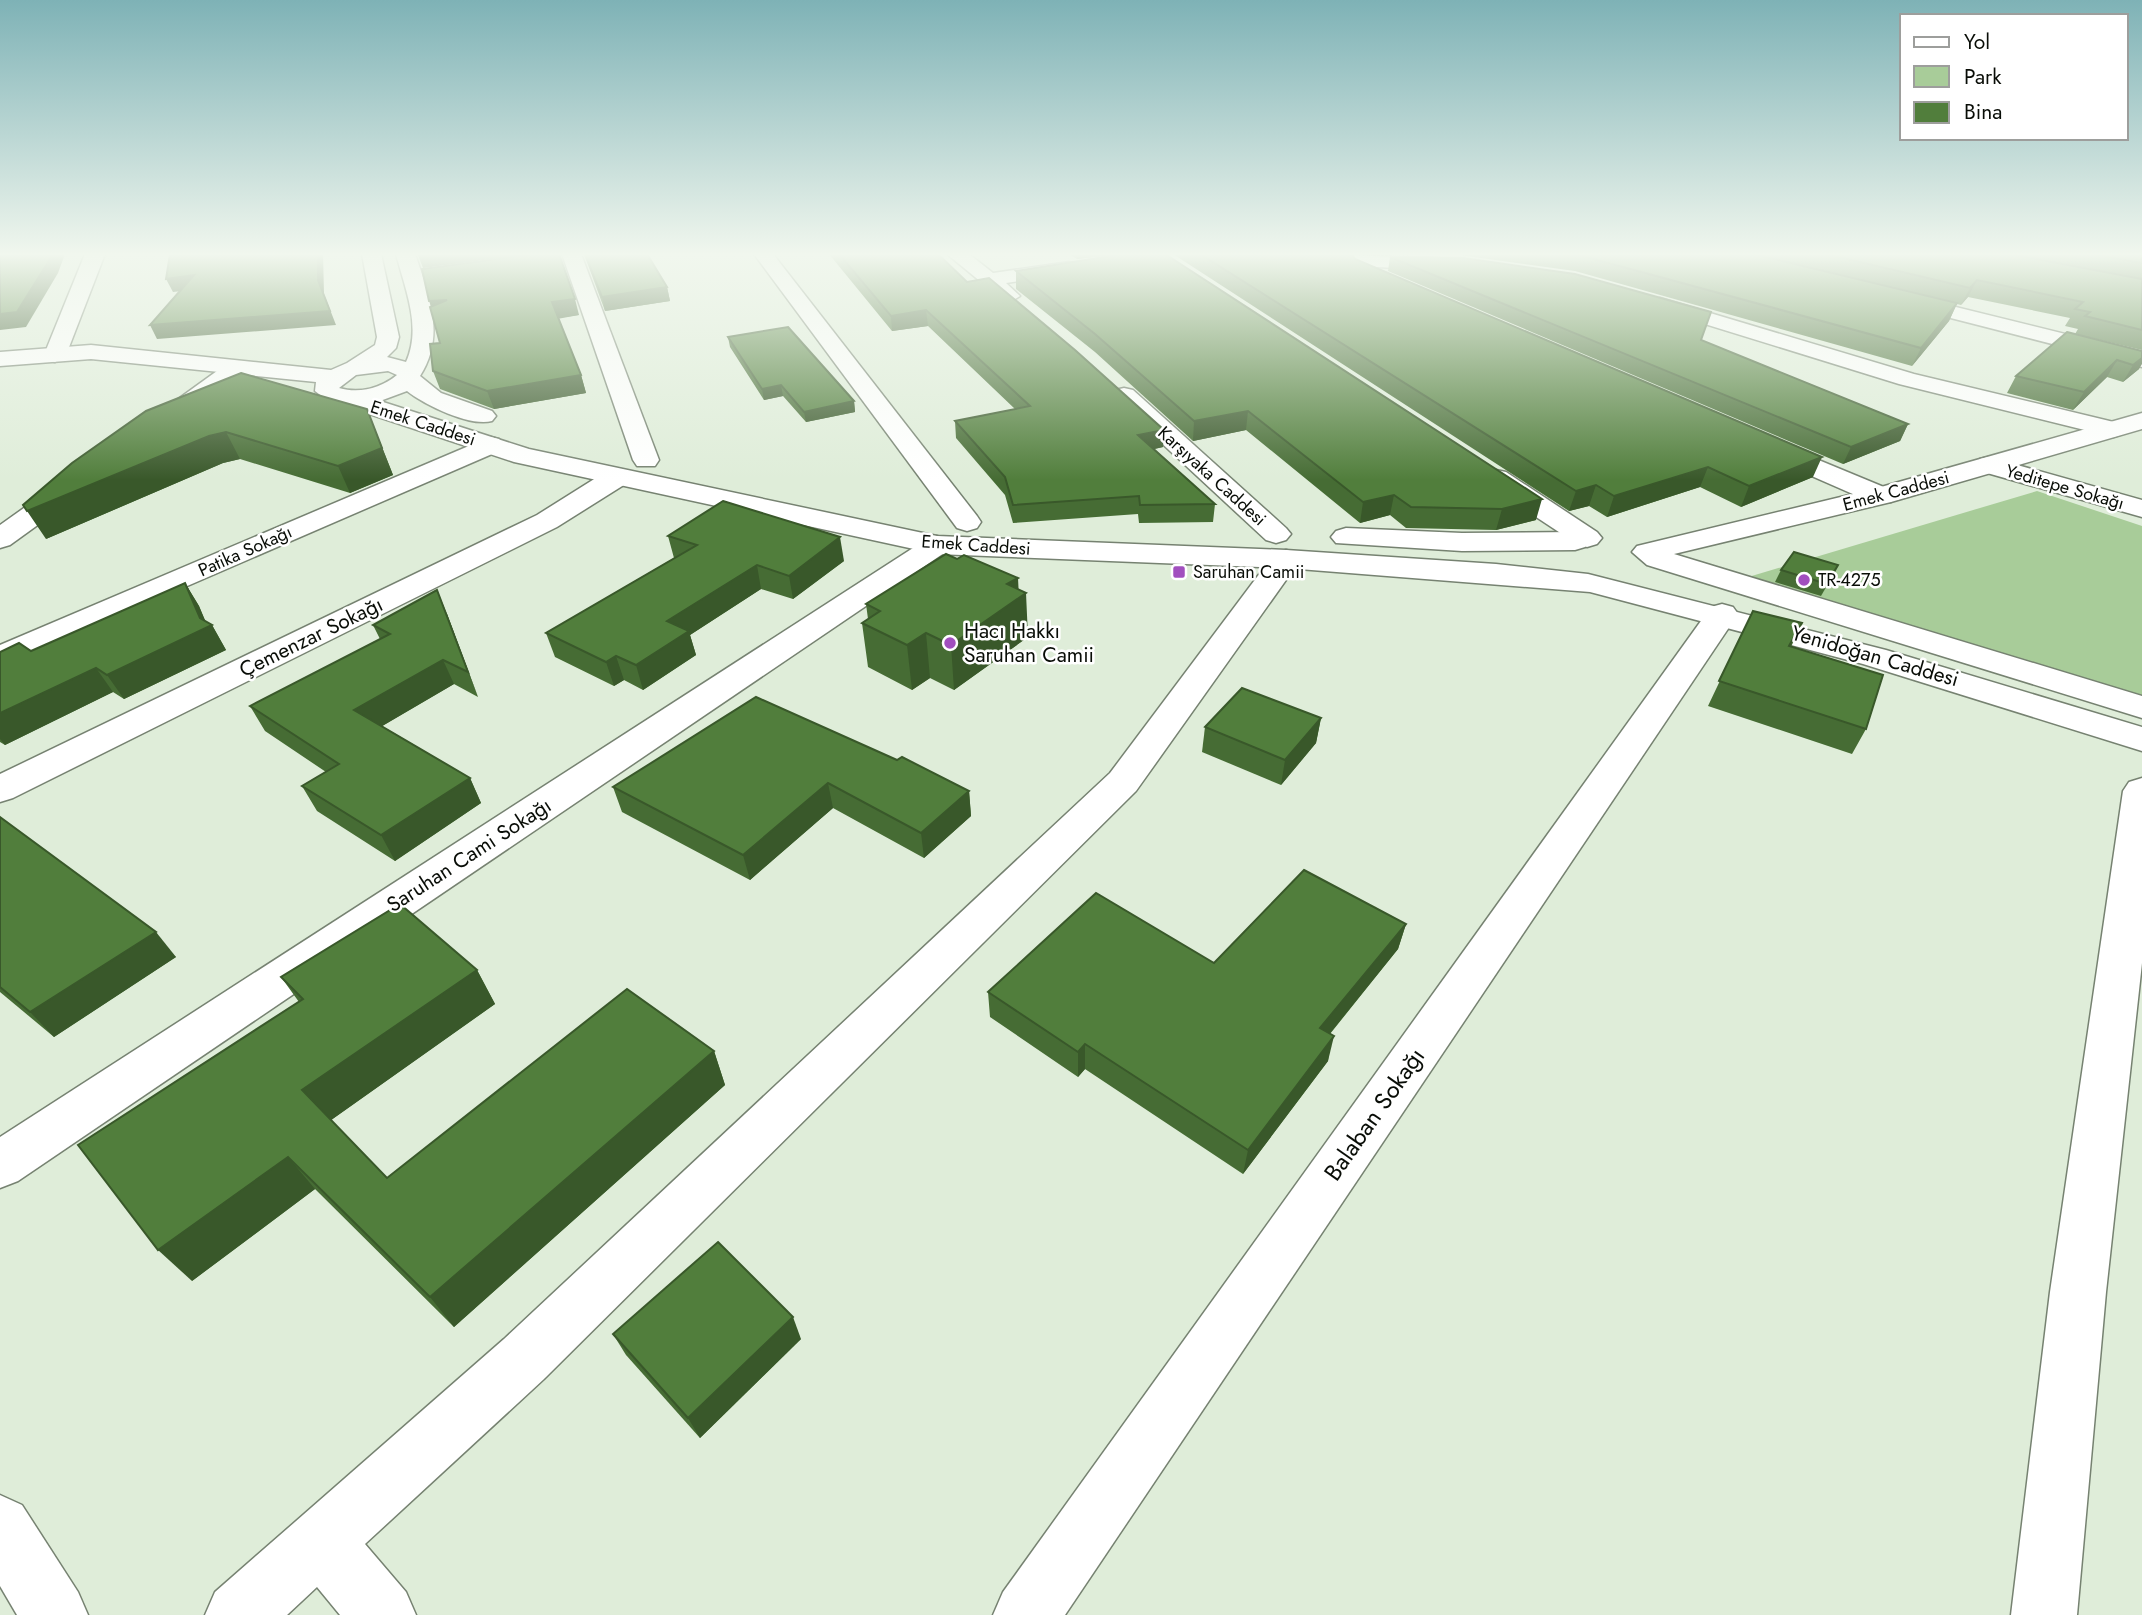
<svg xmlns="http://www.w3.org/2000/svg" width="2142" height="1615" viewBox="0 0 2142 1615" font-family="Jost,sans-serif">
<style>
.green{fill:#a8cc99}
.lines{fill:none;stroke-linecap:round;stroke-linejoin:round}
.street-casing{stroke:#768271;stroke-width:3}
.secondary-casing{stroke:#768271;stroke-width:3}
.street{fill:#fff;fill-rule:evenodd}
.secondary{fill:#fff;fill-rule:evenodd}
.wall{fill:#466c34}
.shaded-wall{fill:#39582a}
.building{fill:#517e3c;stroke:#39582a;stroke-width:2}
.poi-dot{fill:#a14fbe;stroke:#fff;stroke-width:2.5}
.labels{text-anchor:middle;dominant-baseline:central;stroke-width:5;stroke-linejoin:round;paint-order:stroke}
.far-street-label{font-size:18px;fill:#090d07;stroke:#fff}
.far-poi-label{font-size:18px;fill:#090d07;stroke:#fff;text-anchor:start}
.poi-label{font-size:21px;fill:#090d07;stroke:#fff;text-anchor:start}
.street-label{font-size:21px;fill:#090d07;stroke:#fff}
.near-street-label{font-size:24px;fill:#090d07;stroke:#fff}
</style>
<rect width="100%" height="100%" fill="#dfedd9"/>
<polygon class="green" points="2037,491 2142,526 2142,709 1745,578"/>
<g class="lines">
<g class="street-casing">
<g id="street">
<polygon points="85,254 105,254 66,355 55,362 47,360 44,355"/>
<polygon points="562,254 581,254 659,460 655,466 637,466 633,460"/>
<polygon points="754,254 773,254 977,516 981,522 977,528 967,531 957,528"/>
<polygon points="947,254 969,254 993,273 1069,262 1079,268 1069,274 1006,283 1020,296 1010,302 1003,300"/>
<polygon points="1341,255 1440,258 1450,264 1440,270 1334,265 1331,261"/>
<polygon points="1903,294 2142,353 2142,367 1896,304 1892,300"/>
<polygon points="1660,298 1914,374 2122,424 2126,429 2122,434 2113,437 1899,384 1653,308 1649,304 1653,300"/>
<polygon points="236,361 244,363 248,368 244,373 181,420 163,420 160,415 163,410 228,363"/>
<polygon points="1124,388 1133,390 1286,528 1291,534 1286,540 1276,543 1266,540 1115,400 1112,395 1115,390"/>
<polygon points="490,437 499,439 503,445 499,451 0,667 0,645"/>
<polygon points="1768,439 1891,490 1895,496 1891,502 1871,502 1759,453 1755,447 1759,441"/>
<polygon points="1989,457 2142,500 2142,517 1980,471 1976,465 1980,459"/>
<polygon points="617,469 627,471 631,477 627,483 557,527 13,798 0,802 0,774 537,515 607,471"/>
<polygon points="1496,470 1506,472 1597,532 1602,538 1597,544 1587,547 1577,544 1486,484 1482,478 1486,472"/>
<polygon points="72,479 82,481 86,487 82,493 10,545 0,548 0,525 62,481"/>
<polygon points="937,536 947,539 952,545 947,551 18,1181 0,1188 0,1137 927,539"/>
<polygon points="1286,550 1297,553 1301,559 1136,791 544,1379 365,1544 406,1592 416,1615 340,1615 317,1587 287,1615 205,1615 215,1592 504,1339 1110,773 1275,553"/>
<polygon points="1722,604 1733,607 1738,614 1065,1615 993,1615 1003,1592 1711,607"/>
<polygon points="2142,778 2142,963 2106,1292 2077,1615 2011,1615 2050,1292 2123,791 2129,782"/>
<polygon points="0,1495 22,1505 78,1592 88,1615 17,1615 0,1586"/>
</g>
</g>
<g class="secondary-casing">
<g id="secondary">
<path d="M362,254H381L399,337L396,348L387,357L406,362C422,327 405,289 396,254H415C429,295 446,336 420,376L441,393L492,411L496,416L492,421C470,427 425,405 407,391L380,401L529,449L937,536L1286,550L1496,564L1588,574L1886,650L2142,727V751L1863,664L1590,592L1286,568L937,554L514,462L327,400L315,391L316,382L91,359L0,366V352L91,345L331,370L347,363L375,345L377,337ZM388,371L397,375C381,388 360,394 339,388L356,375Z"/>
<polygon points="2142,413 2142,429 1891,502 1674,554 2142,696 2142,718 1647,565 1632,552 1637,546 1874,489"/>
<polygon points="1346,528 1462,533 1575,532 1585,535 1590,541 1585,547 1575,550 1462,551 1336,543 1331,537 1336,531"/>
</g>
</g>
<use href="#street" class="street"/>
<use href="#secondary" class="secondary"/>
</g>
<g class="wall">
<polygon points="534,254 579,315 558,318 581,375 586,393 494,409 440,389 433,371 440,343"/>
<polygon points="584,254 667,287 670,301 605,311"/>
<polygon points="829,254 938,254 967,282 1164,430 1163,447 1154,449 1215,504 1213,522 1139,523 1138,514 1013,523 1005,495 956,438 955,421 1015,409 928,326 892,331"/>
<polygon points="1069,254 1119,254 1077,259"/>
<polygon points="1173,254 1352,254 1355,259 1813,477 1741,507 1700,487 1607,517 1589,506 1569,511"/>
<polygon points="1388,254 2142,254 2142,350 2075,334 2078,329 2065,326 2070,318 1968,297 1961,305 1957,304 1949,321 1912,366 1575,271 1460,255"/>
<polygon points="1390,257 1701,340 1908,424 1900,441 1843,464 1388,271"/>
<polygon points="1016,271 1536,520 1496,530 1406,528 1390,515 1360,523 1246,430 1193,441 1095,352 1016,289"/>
<polygon points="728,337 854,401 855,412 806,422 783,396 764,400 730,347"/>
<polygon points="2142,351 2139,369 2123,382 2107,377 2073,410 2007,393 2016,376"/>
<polygon points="367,409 393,475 350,493 240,459 223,463 46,539 146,411"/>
<polygon points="668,536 844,561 793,599 761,589 690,635 696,655 643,690 624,680 614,686 555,657 546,633 674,558"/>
<polygon points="1781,570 1832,577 1821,596 1775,582"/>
<polygon points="185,583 199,606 205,621 212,625 226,650 124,699 113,692 5,745 0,742 0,652 31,651"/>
<polygon points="1018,589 1028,637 954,690 930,678 912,690 868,667 862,623 868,619 866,604"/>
<polygon points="1753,611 1802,623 1791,647 1866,729 1852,754 1708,706"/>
<polygon points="447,614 478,697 454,684 382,726 470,778 481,803 395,861 317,811 302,786 326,772 265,731 250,706 380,639 373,625"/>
<polygon points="1321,718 1316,743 1281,785 1202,752 1205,727"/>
<polygon points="897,760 969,791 971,816 924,858 833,808 750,880 622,812 613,787"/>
<polygon points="0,817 176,957 54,1037 0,992"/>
<polygon points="1406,924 1398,949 1330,1034 1328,1061 1243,1174 1085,1069 1078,1077 990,1017 988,992 1214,963"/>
<polygon points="477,970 495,1004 331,1120 387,1178 714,1051 725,1085 454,1327 315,1189 192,1281 299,1002 281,977"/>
<polygon points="613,1334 801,1339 700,1438 626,1355"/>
</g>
<g class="shaded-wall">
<polygon points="52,254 65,254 58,273 26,327 0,330 0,314"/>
<polygon points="318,254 323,254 324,294 336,325 157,339 150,325 318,280"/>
<polygon points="425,254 531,254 423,268 418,255"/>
<polygon points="1077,254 1119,254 1077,259"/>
<polygon points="194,275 200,289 173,292 166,279"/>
<polygon points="1977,280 1968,297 1961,305 1970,288"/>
<polygon points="667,287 670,301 605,311 602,297"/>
<polygon points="575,299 579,315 557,319 552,302"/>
<polygon points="447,300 435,317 429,301"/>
<polygon points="1957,303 1949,321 1912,366 1921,348"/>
<polygon points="926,310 928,326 892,331 891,316"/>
<polygon points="2142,358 2142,364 2139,369 2123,382 2133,365"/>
<polygon points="2117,360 2107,377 2073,410 2084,392"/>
<polygon points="581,375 586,393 494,409 487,391"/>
<polygon points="781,385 783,396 764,400 762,389"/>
<polygon points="854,401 855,412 806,422 804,412"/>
<polygon points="367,409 393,475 350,493 338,466"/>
<polygon points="1248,411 1246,430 1193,441 1194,421"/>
<polygon points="1908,424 1900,441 1843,464 1851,447"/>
<polygon points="1164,430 1163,447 1137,453 1138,435"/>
<polygon points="226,432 240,459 223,463 46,539 27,511 209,436"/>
<polygon points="1822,457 1813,477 1741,507 1749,486"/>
<polygon points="1708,467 1700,487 1607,517 1614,496"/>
<polygon points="1596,485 1589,506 1569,511 1576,491"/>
<polygon points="1394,495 1390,515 1360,523 1363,502"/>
<polygon points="1542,499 1536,520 1496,530 1502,509"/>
<polygon points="840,537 844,561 793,599 789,576"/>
<polygon points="757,565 761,589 690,635 696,655 643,690 636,665 667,621"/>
<polygon points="1018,578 1019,598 1026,593 1028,637 954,690 951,645 1007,584"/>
<polygon points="185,583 199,606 208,627 212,625 226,650 124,699 107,675 200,618"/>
<polygon points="437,590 447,614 478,697 468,672"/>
<polygon points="926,633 930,678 912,690 907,645"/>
<polygon points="616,656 624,680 614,686 606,662"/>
<polygon points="443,660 454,684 367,735 354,710"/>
<polygon points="96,668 113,692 5,745 0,739 0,713"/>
<polygon points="1321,718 1316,743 1281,785 1285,760"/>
<polygon points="470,778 481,803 395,861 381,835"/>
<polygon points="828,783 833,808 750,880 743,855"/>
<polygon points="969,791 971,816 924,858 921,833"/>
<polygon points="1406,924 1398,949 1314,1053 1320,1028"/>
<polygon points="156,932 176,957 54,1037 30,1012"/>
<polygon points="477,970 495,1004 327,1123 302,1090"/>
<polygon points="1334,1036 1328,1061 1243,1174 1248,1150"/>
<polygon points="1085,1044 1085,1069 1078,1077 1078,1052"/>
<polygon points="714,1051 725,1085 454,1327 430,1297"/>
<polygon points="288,1157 315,1189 192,1281 158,1250"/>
<polygon points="793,1317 801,1339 700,1438 688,1418"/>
</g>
<g class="building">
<polygon points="0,254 52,254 50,259 17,312 0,314"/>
<polygon points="170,254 318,254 318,280 330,311 150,325 194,275 166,279"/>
<polygon points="534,254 559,254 575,299 552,302 581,375 487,391 433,371 430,344 440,343 430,307 447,300 429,301 422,269"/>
<polygon points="585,254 647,254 667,287 602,297"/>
<polygon points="839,254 938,254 967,282 989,278 1075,350 1164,430 1138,435 1215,504 1140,505 1139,496 1013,505 1005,477 955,421 1030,406 926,310 891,316"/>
<polygon points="1123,254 1165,254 1542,499 1502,509 1411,507 1394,495 1363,502 1248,411 1194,421 1095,334 1016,271"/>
<polygon points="1200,254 1352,254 1355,259 1822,457 1749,486 1708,467 1614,496 1596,485 1576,491"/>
<polygon points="1570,254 1753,254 1957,303 1921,348 1579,255"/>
<polygon points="1826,254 2010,254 2142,279 2142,330 2085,316 2090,312 2075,309 2083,302 1977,280 1970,288"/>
<polygon points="2093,254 2142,254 2142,263"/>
<polygon points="1390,257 1463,258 1575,274 1711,312 1701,340 1908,424 1851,447"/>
<polygon points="788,327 854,401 804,412 781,385 762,389 728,337"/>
<polygon points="2067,332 2142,351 2142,358 2133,365 2117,360 2084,392 2016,376"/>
<polygon points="241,373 367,409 382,448 338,466 226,432 209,436 27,511 23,505 72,463 146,411"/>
<polygon points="723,501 840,537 789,576 757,565 667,621 689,631 636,665 616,656 606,662 546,633 697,545 668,536"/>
<polygon points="1794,552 1838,565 1827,584 1781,570"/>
<polygon points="946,554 957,559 964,555 1018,578 1007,584 1026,593 951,645 926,633 907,645 862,623 880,611 866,604"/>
<polygon points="185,583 200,618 212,625 107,675 96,668 0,713 0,652 19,643 31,651"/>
<polygon points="437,590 468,672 443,660 354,710 470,778 381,835 302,786 339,764 250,706 390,634 373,625"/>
<polygon points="1753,611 1802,623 1789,646 1883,675 1866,729 1719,681"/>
<polygon points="1242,688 1321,718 1285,760 1205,727"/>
<polygon points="756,697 897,760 902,757 969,791 921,833 828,783 743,855 613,787"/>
<polygon points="0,817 156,932 30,1012 0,987"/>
<polygon points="1304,870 1406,924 1320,1028 1334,1036 1248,1150 1085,1044 1078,1052 988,992 1096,893 1214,963"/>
<polygon points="400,904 477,970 302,1090 387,1178 627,989 714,1051 430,1297 288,1157 158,1250 78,1145 303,999 281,977"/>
<polygon points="718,1242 793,1317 688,1418 613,1334"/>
</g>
<linearGradient id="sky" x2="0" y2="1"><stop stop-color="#7eb2b6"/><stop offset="0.53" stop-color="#f1f7ee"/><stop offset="1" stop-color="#f1f7ee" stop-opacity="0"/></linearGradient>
<rect width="2142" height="480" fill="url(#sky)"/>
<g class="poi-dot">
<rect x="1172" y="565" width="14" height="14" rx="3.5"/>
<circle cx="1804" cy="580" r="7"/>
<circle cx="950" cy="643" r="7"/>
</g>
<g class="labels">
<g class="far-street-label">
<text transform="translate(423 423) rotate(18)">Emek Caddesi</text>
<text transform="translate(1212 476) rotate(42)">Karşıyaka Caddesi</text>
<text transform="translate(2065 487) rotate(16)">Yeditepe Sokağı</text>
<text transform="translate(1896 491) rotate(-15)">Emek Caddesi</text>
<text transform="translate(976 545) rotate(4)">Emek Caddesi</text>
<text transform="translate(245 551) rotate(-24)">Patika Sokağı</text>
</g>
<g class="far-poi-label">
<text x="1193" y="572">Saruhan Camii</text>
<text x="1818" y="580">TR-4275</text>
</g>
<g class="poi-label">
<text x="964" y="631">Hacı Hakkı<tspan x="964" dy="24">Saruhan Camii</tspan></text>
</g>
<g class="street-label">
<text transform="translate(311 637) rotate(-26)">Çemenzar Sokağı</text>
<text transform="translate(1875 656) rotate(16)">Yenidoğan Caddesi</text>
<text transform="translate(469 855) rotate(-33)">Saruhan Cami Sokağı</text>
</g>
<g class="near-street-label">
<text transform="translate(1374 1114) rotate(-55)">Balaban Sokağı</text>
</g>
</g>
<rect x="1900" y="14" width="228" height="126" fill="#ffffff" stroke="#9d9e9c" stroke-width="2"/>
<rect x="1914" y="37" width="35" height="10" fill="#ffffff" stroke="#9d9e9c" stroke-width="2"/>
<text x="1964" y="49" font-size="21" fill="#090d07">Yol</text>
<rect x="1914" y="66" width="35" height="21" fill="#a8cc99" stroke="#9d9e9c" stroke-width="2"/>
<text x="1964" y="84" font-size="21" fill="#090d07">Park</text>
<rect x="1914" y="102" width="35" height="21" fill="#517e3c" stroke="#9d9e9c" stroke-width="2"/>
<text x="1964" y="119" font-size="21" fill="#090d07">Bina</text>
</svg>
